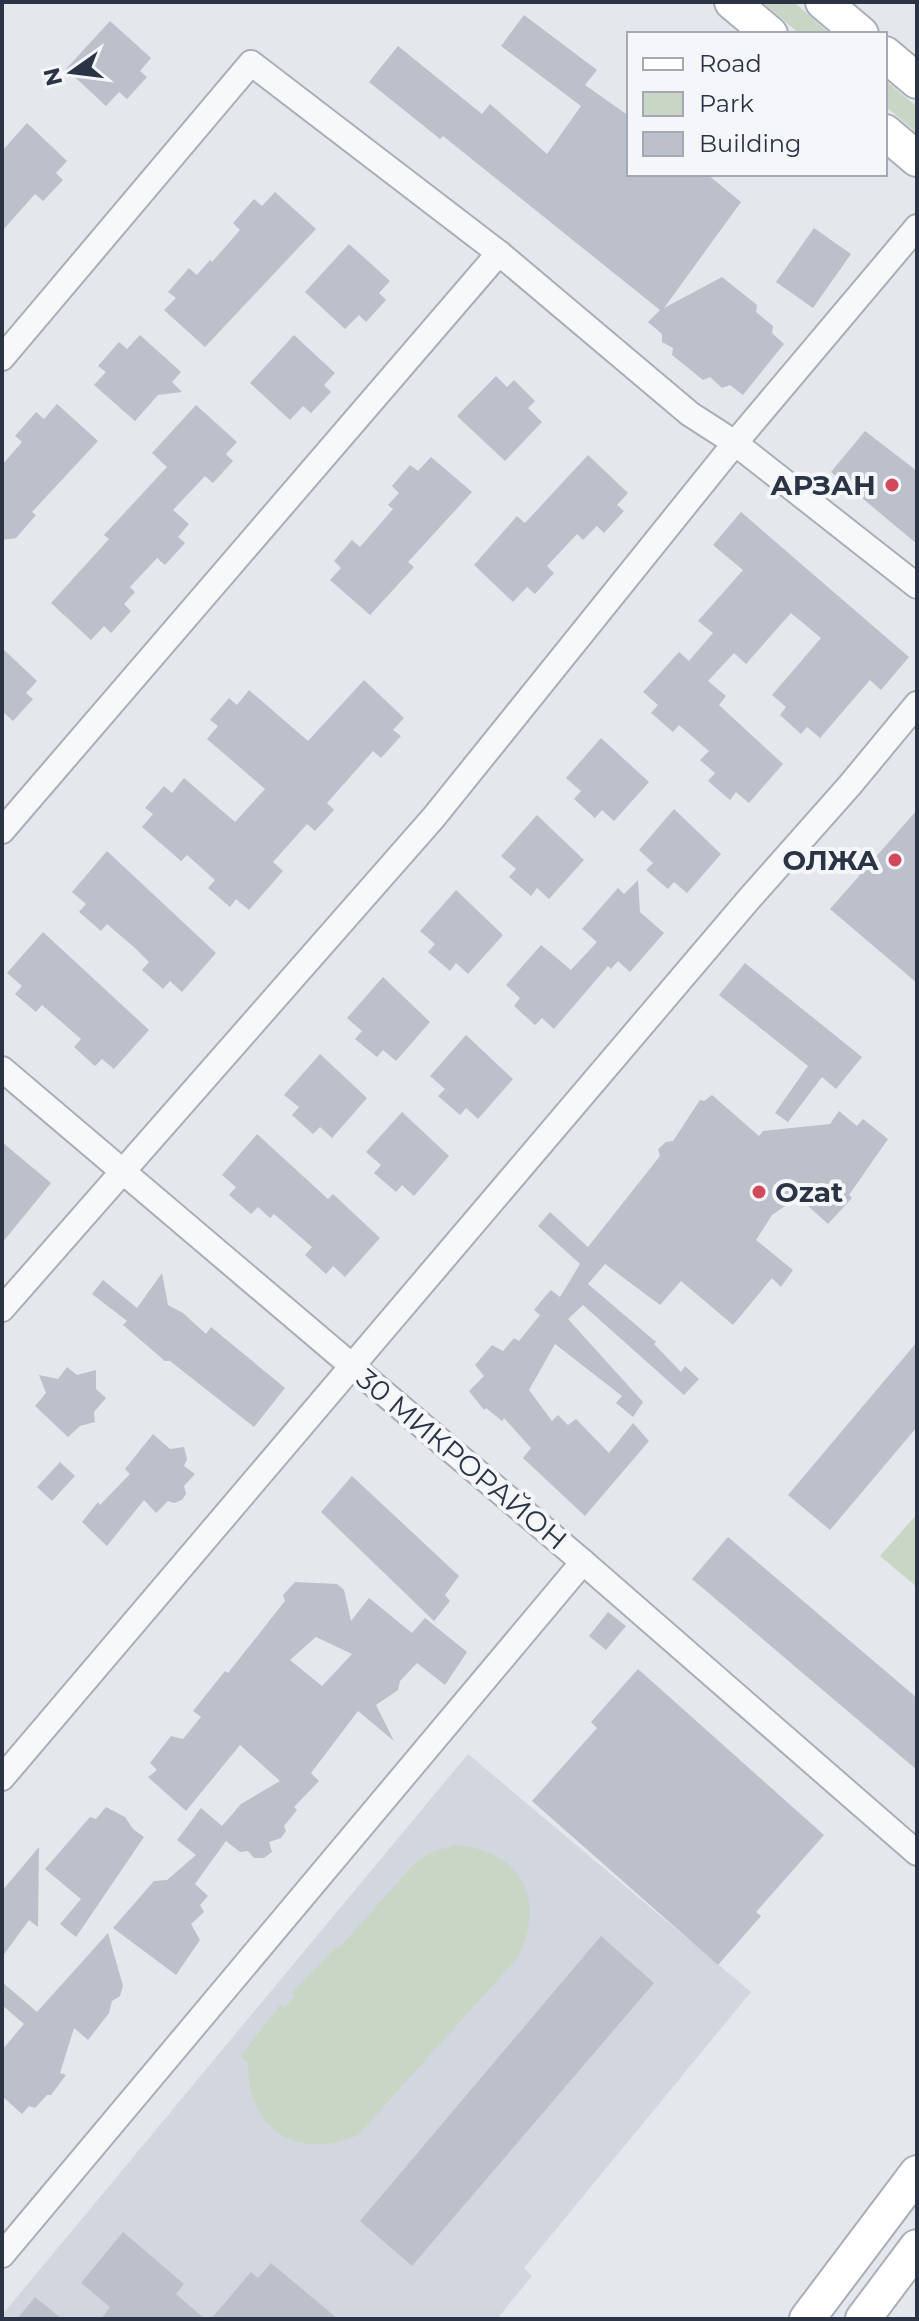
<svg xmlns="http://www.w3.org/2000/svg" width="919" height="2321" viewBox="0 0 919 2321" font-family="Montserrat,sans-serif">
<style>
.built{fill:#d2d6de}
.green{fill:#c9d6c5}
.building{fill:#bbc0ca;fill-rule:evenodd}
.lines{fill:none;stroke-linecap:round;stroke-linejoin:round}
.street-casing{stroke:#a9aeb7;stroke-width:28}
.secondary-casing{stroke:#a9aeb7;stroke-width:38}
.street{stroke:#f7f8fa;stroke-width:24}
.secondary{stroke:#fff;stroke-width:34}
.poi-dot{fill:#d1495b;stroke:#f4f6f9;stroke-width:3}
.labels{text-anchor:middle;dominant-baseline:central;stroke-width:8;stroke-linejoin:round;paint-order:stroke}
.poi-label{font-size:28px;font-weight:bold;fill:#2b3445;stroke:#f4f6f9;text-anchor:end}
.street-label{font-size:28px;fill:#2b3445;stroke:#f4f6f9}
</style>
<rect width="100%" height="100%" fill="#e4e7ec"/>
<polygon class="built" points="468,1754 751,1992 524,2268 532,2276 497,2319 2,2319 2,2315"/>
<g class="green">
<polygon points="762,2 794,2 830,34 800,34"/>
<polygon points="885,80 917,107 917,133 885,106"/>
<polygon points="917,1514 917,1587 880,1556"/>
<path d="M456,1845C521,1851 547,1898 518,1957L358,2135C297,2161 247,2130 248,2063L241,2056L280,2005L284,2008L295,1996L292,1993L336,1947L338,1949L415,1863L434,1851Z"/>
</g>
<g class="building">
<polygon points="524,15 597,70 585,85 629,116 629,174 707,174 741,202 664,308 722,277 757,305 756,312 773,326 772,333 784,344 743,395 730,385 722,388 710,377 703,380 672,355 673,348 662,342 662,334 648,322 660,310 443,136 440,139 369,82 398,46 482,114 490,104 547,154 581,106 501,46"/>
<polygon points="110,21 151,58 140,71 147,77 127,99 119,92 106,106 66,69"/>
<polygon points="27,123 67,161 56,173 63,180 43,201 35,194 2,231 2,151"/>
<polygon points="275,192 316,229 205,347 164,310 176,298 168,292 189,268 197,275 210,260 212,262 240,230 233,223 254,199 262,206"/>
<polygon points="814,228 851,254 813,308 776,282"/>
<polygon points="349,244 390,281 379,293 386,300 366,322 359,315 345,329 305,292"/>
<polygon points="140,335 181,372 172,382 182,392 158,395 135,421 94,385 106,372 98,366 119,342 127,349"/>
<polygon points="294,335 335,373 324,385 331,392 311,413 303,406 290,420 250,383"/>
<polygon points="496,376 507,387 514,380 535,401 528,408 542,422 505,461 457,416"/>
<polygon points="57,404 98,441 32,512 36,515 16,538 2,540 2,465 22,442 15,436 36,412 44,419"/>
<polygon points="196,405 237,442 226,454 233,461 213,483 205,476 173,510 189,524 178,537 185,543 165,565 157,558 130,587 135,592 124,604 131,611 111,633 104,626 91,640 51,603 109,539 104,535 167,467 152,453"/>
<polygon points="865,431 917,471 917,544 831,472"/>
<polygon points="588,455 628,493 617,505 624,511 604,533 597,526 583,540 577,534 547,566 554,573 535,594 527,587 513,602 474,565 517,516 525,523"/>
<polygon points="431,457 472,492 408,562 414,567 370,615 330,580 341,568 334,561 352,540 360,547 393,509 388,505 399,493 392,486 410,465 418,471"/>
<polygon points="741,512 909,657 881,690 870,680 820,738 807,727 801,734 780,715 786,707 772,695 821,638 791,613 746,664 734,653 708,681 726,696 719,705 783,764 749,803 736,792 730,800 708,781 715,773 700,760 709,751 679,725 673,732 651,713 658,705 643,692 679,652 689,661 713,633 698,621 743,570 713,545"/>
<polygon points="2,648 37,681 26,693 33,699 13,721 2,711"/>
<polygon points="364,680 404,718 393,730 401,736 381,758 373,751 327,803 334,810 315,831 307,824 273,862 283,871 249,910 236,899 230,907 208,888 215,880 187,855 181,861 142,827 153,814 145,808 164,786 172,793 184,778 235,822 265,789 207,739 218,726 210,720 229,698 237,705 249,690 308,741"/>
<polygon points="601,738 649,782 614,821 602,810 595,818 574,799 581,791 566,778"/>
<polygon points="674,809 721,854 687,893 674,882 668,889 646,870 653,863 639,850"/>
<polygon points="917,810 917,983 830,909"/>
<polygon points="537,815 584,860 549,899 537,888 531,896 509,877 516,869 501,856"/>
<polygon points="107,851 216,953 182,992 170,981 163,989 142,970 149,962 135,948 107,924 101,931 79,912 86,904 72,892"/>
<polygon points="638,880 640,912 664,933 630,972 618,961 611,969 608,966 554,1029 542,1018 535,1025 514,1006 520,998 506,985 541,945 571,970 597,942 582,929 618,888 624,894"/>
<polygon points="456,890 503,935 468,974 456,963 450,971 428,952 435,944 420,931"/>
<polygon points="43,932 149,1030 114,1069 102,1059 95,1066 74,1047 81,1039 42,1005 36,1012 15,994 22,986 7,973"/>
<polygon points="745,963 862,1057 836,1089 822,1077 788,1122 775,1113 808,1066 719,995"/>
<polygon points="383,977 430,1022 396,1061 383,1050 377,1057 355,1039 362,1031 347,1018"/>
<polygon points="466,1035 513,1079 478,1119 466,1108 460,1115 438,1096 445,1089 430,1076"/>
<polygon points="320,1054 367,1098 332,1138 320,1127 313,1134 292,1115 299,1107 284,1095"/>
<polygon points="712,1095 759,1136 763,1131 830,1124 839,1111 857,1126 863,1119 888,1139 849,1195 852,1198 828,1224 798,1197 772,1215 756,1240 793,1270 781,1287 772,1278 733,1325 681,1281 660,1305 605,1264 588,1284 656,1342 654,1344 681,1372 685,1366 699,1379 684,1395 583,1305 568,1319 643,1402 633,1417 616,1403 622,1396 555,1344 529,1390 552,1421 558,1415 568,1425 576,1419 609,1453 633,1423 649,1441 585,1516 523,1458 531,1448 504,1418 502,1421 486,1408 484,1410 469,1391 484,1376 475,1365 492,1345 503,1351 514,1338 519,1341 540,1315 534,1310 542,1300 551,1290 560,1297 580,1264 538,1226 550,1212 588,1247 660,1156 658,1149 666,1142 673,1141 700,1100 704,1101"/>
<polygon points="402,1112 449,1156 414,1196 402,1185 396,1192 374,1173 381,1165 366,1152"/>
<polygon points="257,1134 328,1199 333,1194 380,1238 345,1277 333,1266 326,1274 305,1255 312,1247 274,1214 270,1218 258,1207 251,1214 229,1195 236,1187 222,1175"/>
<polygon points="2,1142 51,1183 2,1243"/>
<polygon points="162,1273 168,1305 183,1313 206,1334 211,1327 285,1388 254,1427 170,1361 165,1361 123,1325 127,1321 92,1294 103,1280 137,1308"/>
<polygon points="917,1342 917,1427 830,1530 788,1495"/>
<polygon points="67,1367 77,1375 96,1370 96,1389 106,1398 94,1412 95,1422 80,1426 68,1437 35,1406 46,1393 39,1375 58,1379"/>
<polygon points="153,1434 170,1449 184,1447 187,1459 184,1466 195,1474 184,1486 186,1494 182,1500 174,1503 168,1501 156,1513 144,1500 107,1546 82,1522 98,1502 100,1505 130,1474 125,1469"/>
<polygon points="60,1462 75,1476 52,1501 37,1487"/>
<polygon points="352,1476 459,1576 445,1595 450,1601 434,1621 321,1512"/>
<polygon points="728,1537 917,1698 917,1770 692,1579"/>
<path d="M295,1582L337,1584L344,1590L351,1621L369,1598L412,1633L425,1618L467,1652L445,1685L417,1663L400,1681L398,1690L376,1705L394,1741L358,1711L311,1773L319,1781L294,1807L297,1810L284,1826L286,1831L281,1838L269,1842L272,1852L264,1858H254L248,1851L240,1852L226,1841L195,1884L208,1896L200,1905L204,1912L191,1924L200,1940L176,1975L113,1928L154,1881L167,1880L196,1855L177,1840L201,1808L222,1826L241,1804L280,1781L240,1745L186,1811L148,1777L157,1770L150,1763L171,1736L183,1739L201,1717L193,1711L225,1671L228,1673L285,1601L283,1595ZM316,1637L352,1654L322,1686L290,1660Z"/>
<polygon points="608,1612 626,1626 606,1650 589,1636"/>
<polygon points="638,1669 824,1835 756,1912 761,1916 718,1965 532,1801 597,1728 591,1722"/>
<polygon points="106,1807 125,1817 133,1829 144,1837 76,1937 60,1924 81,1899 45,1869 90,1817 96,1819"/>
<polygon points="39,1847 38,1927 29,1920 2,1957 2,1891"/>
<polygon points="108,1933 123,1986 120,1996 112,2001 109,2013 88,2040 74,2028 60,2073 66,2075 51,2095 47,2095 35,2108 29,2106 22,2114 2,2096 2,2050 24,2024 2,2005 2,1982 37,2012"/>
<polygon points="601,1936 654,1983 412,2266 360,2221"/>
<polygon points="123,2232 184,2284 176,2294 205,2319 101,2319 110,2307 81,2283"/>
<polygon points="271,2263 338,2319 211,2319 251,2272 258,2278"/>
<polygon points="35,2297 62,2319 17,2319"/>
</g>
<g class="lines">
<g class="street-casing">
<g id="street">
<polyline points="2,358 251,63 499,253"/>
<polyline points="2,831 499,253 690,414 735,443 917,586"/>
<polyline points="2,1069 583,1562 917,1853"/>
<polyline points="2,1309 434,817 735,443 917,227"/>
<polyline points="2,1778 749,899 850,785 917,704"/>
<polyline points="2,2255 583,1562"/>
</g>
</g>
<g class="secondary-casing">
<g id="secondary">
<polyline points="732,2 770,34"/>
<polyline points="823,2 861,34"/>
<polyline points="885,54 917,81"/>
<polyline points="885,132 917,159"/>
<polyline points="807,2319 917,2173"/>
<polyline points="863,2319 917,2247"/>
</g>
</g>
<use href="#street" class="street"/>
<use href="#secondary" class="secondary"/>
</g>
<g class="poi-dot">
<circle cx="892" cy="485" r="8"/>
<circle cx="895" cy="860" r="8"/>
<circle cx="759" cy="1192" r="8"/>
</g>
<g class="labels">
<g class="poi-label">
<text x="876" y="485">АРЗАН</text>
<text x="879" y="860">ОЛЖА</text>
<text x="775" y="1192" text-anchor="start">Ozat</text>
</g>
<g class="street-label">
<text transform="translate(462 1459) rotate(40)">30 МИКРОРАЙОН</text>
</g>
</g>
<rect width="919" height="2321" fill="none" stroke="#2b3445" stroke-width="8"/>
<rect x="627" y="32" width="260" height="144" fill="#f4f6f9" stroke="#a4a8b1" stroke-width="2"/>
<rect x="643" y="58" width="40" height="12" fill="#ffffff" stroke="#a4a8b1" stroke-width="2"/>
<text x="699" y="72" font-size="24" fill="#2b3445">Road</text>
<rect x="643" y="92" width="40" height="24" fill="#c9d6c5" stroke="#a4a8b1" stroke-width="2"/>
<text x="699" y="112" font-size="24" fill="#2b3445">Park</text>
<rect x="643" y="132" width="40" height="24" fill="#bbc0ca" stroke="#a4a8b1" stroke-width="2"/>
<text x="699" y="152" font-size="24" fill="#2b3445">Building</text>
<g transform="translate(72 72) rotate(256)" stroke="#f4f6f9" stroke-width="6" paint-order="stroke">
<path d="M0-6L14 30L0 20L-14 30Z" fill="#2b3445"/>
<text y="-12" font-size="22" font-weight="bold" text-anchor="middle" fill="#2b3445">N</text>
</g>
</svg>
